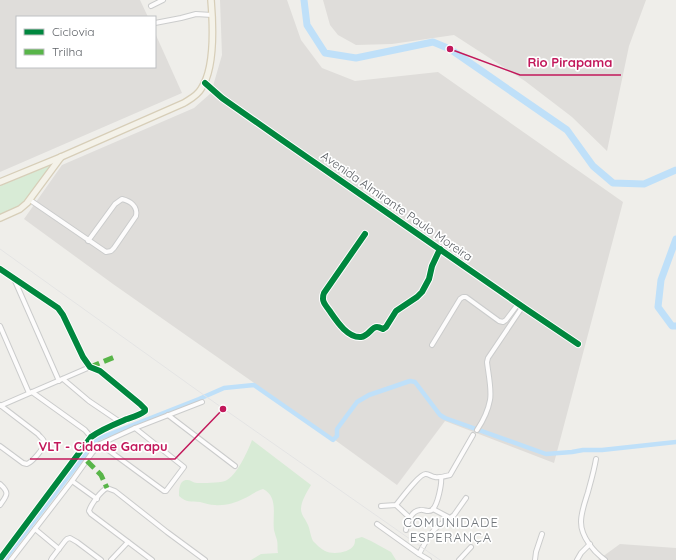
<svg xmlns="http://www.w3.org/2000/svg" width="676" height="560" viewBox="0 0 676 560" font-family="Quicksand,sans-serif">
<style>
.industrial{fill:#dfddda}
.green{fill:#d8ebd6}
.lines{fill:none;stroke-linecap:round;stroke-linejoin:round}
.canal{stroke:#bfe0f9;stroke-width:4.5}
.river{stroke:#bfe0f9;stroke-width:7}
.minor-casing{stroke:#cbcccc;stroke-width:6}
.major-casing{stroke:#d7ceb8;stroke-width:8}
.minor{stroke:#fdfcfc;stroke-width:4}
.major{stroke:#f4f2e9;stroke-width:5.5}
.tram{stroke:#e4e4e4;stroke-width:1}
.quiet{stroke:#58b549;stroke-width:5;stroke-dasharray:10 5;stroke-linecap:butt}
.cycleway-casing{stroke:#fff;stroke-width:8}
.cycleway{stroke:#00873e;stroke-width:6}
.labels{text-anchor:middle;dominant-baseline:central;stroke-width:3.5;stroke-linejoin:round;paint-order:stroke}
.street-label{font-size:12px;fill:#5f6368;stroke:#fff}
.neighbourhood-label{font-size:13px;letter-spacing:1px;fill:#70757a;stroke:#fff}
.leader{fill:none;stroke:#c2185b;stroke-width:1.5}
.callout-dot{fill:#c2185b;stroke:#fff;stroke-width:1.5}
.callout-label{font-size:13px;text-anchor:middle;font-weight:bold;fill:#c2185b;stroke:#fff;stroke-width:3.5;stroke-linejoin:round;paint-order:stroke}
</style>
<rect width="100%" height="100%" fill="#efeeea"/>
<g class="industrial">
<polygon points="0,0 140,0 148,17 17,17 17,67 155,67 155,33 182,93 0,172"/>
<polygon points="220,0 287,0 301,40 322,68 355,81 438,72 623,202 554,463 445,421 397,485 324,432 113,284 24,219 62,165 194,108 211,93 222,55"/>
<polygon points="323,0 646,0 629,46 607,151 572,117 525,81 454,35 392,44 356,45 338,35 330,25"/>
<polygon points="620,544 676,548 676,560 598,560"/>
</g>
<g class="green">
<polygon points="53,164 23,206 1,215 0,214 0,186"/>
<path d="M252,440L311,485C307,492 301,501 301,509C301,515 305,518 307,523C310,528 310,535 313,541C316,544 321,549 325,551C332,555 350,553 354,545C355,543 355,541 355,539L362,537L371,541L391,552L396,560H251L261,554L278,553C277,548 278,544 277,540C276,537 275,534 274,530C272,516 279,497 263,489C256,491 250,496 243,499C235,503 224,506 215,505C210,505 205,503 200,502C190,501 187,503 179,496C179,490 179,479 188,480C191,480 193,483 197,483C204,483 218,483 225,481C236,477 248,451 252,440Z"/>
</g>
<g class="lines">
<polyline class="canal" points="4,560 94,443 100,438 199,399 224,388 254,385 333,440 337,436 337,429 357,402 369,395 410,381 415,382 440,415 445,418 546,454 572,452 583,450 602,450 676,442"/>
<g class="river">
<polyline points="304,0 307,25 325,53 356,58 433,42 450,49 567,130 593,166 613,183 644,184 676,170"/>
<polyline points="676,239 661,280 658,307 672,326 676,326"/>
</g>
<g class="minor-casing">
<g id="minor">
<polyline points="151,6 163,0"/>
<polyline points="155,23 181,18 196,14 212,15"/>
<polyline points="205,83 222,98 282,140 526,309 578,344"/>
<path d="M30,200L106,252L111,251L114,248L136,216C138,206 130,201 122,199L115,204L88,241"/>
<path d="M365,234L324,293C323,295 323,298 323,299C323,303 327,307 329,310C336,320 347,338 361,337C369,336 371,327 377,327C379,327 381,328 383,329L386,327L396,311L417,297L422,292L429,279L432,266L440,249"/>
<path d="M0,269L58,308L63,315L83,357L90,367L100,371L140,404L145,409V411C140,415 133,417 127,419C115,424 102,429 91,437L0,559"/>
<polyline points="15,281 59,381"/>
<polyline points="0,326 29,393"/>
<polyline points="432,345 460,299 463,297 466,297 499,321 503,322 506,320 518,304"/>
<polyline points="63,379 89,401 120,422"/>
<polyline points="32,392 85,430 91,437"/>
<path d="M0,405L38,434C40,437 44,439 44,442C45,448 32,462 27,464L23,463L0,446"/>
<polyline points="0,406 90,367"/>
<polyline points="168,415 235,466"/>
<path d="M477,430C483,421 488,411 490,400C492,390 488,372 487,362L488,358L523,306"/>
<polyline points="100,444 164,491 166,491 184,467 135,428"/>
<path d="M596,459C594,471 591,481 588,492C585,502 581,512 581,522C581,537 594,552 605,560"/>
<polyline points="72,481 97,499"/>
<path d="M0,484C10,493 7,495 0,505"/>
<polyline points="396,505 410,518"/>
<path d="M381,506L396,505C401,499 420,473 426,474C429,474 432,477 435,477C439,478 446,476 450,475L473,435"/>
<polyline points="433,509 450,518 454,515 466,498"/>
<polyline points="377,524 419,554 429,560"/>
<polyline points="35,529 59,549"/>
<path d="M406,530C407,523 411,511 420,510C424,509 428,513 432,510C438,505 442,483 441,477"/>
<path d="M419,554C424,545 428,536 435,529C439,525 445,521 450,518"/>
<polyline points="11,560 72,481 92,453 100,444 135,428 202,402"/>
<polyline points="51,560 52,558 65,541 67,539 70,538 77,542 101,560"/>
<polyline points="111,560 128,542"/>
<path d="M152,560L91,514L89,511C91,504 101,491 107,488L115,491L167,532L205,560"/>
<polyline points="459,560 471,547"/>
<polyline points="535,560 536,552 542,534"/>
<polyline points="577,560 581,553 590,544"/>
</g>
</g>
<g class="major-casing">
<g id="major">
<path d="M0,182L61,157L184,103C190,99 197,96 201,89C215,69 213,24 211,0"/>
<polyline points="0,218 20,209 27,203 61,157"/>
</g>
</g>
<use href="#minor" class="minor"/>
<use href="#major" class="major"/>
<polyline class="tram" points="0,249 201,393 440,560"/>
<g class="quiet">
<polyline points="90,367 117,356"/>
<polyline points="87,461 101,475 107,488"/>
</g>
<g class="cycleway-casing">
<g id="cycleway">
<polyline points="205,83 222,98 282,140 526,309 578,344"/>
<path d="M365,234L324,293C323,295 323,298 323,299C323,303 327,307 329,310C336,320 347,338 361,337C369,336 371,327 377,327C379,327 381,328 383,329L386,327L396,311L417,297L422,292L429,279L432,266L440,249"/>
<path d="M0,269L58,308L63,315L83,357L90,367L100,371L140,404L145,409V411C140,415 133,417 127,419C115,424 102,429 91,437L0,559"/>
</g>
</g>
<use href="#cycleway" class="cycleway"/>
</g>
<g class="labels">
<g class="street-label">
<text transform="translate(397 206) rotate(35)">Avenida Almirante Paulo Moreira</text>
</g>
<g class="neighbourhood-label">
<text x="451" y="522">COMUNIDADE<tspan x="451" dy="15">ESPERANÇA</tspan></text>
</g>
</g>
<path class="leader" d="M450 49L520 75H621M223 409L175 459H30"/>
<g class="callout-dot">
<circle cx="450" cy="49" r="4"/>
<circle cx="223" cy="409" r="4"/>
</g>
<g class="callout-label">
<text x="570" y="67">Rio Pirapama</text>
<text x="103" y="451">VLT - Cidade Garapu</text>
</g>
<rect x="16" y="16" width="140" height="52" fill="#ffffff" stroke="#bfc1c3"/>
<rect x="24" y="29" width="20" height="6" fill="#00873e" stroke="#bfc1c3"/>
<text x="52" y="36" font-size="12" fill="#5f6368">Ciclovia</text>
<rect x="24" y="49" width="20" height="6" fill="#58b549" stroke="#bfc1c3"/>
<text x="52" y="56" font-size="12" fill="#5f6368">Trilha</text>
</svg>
